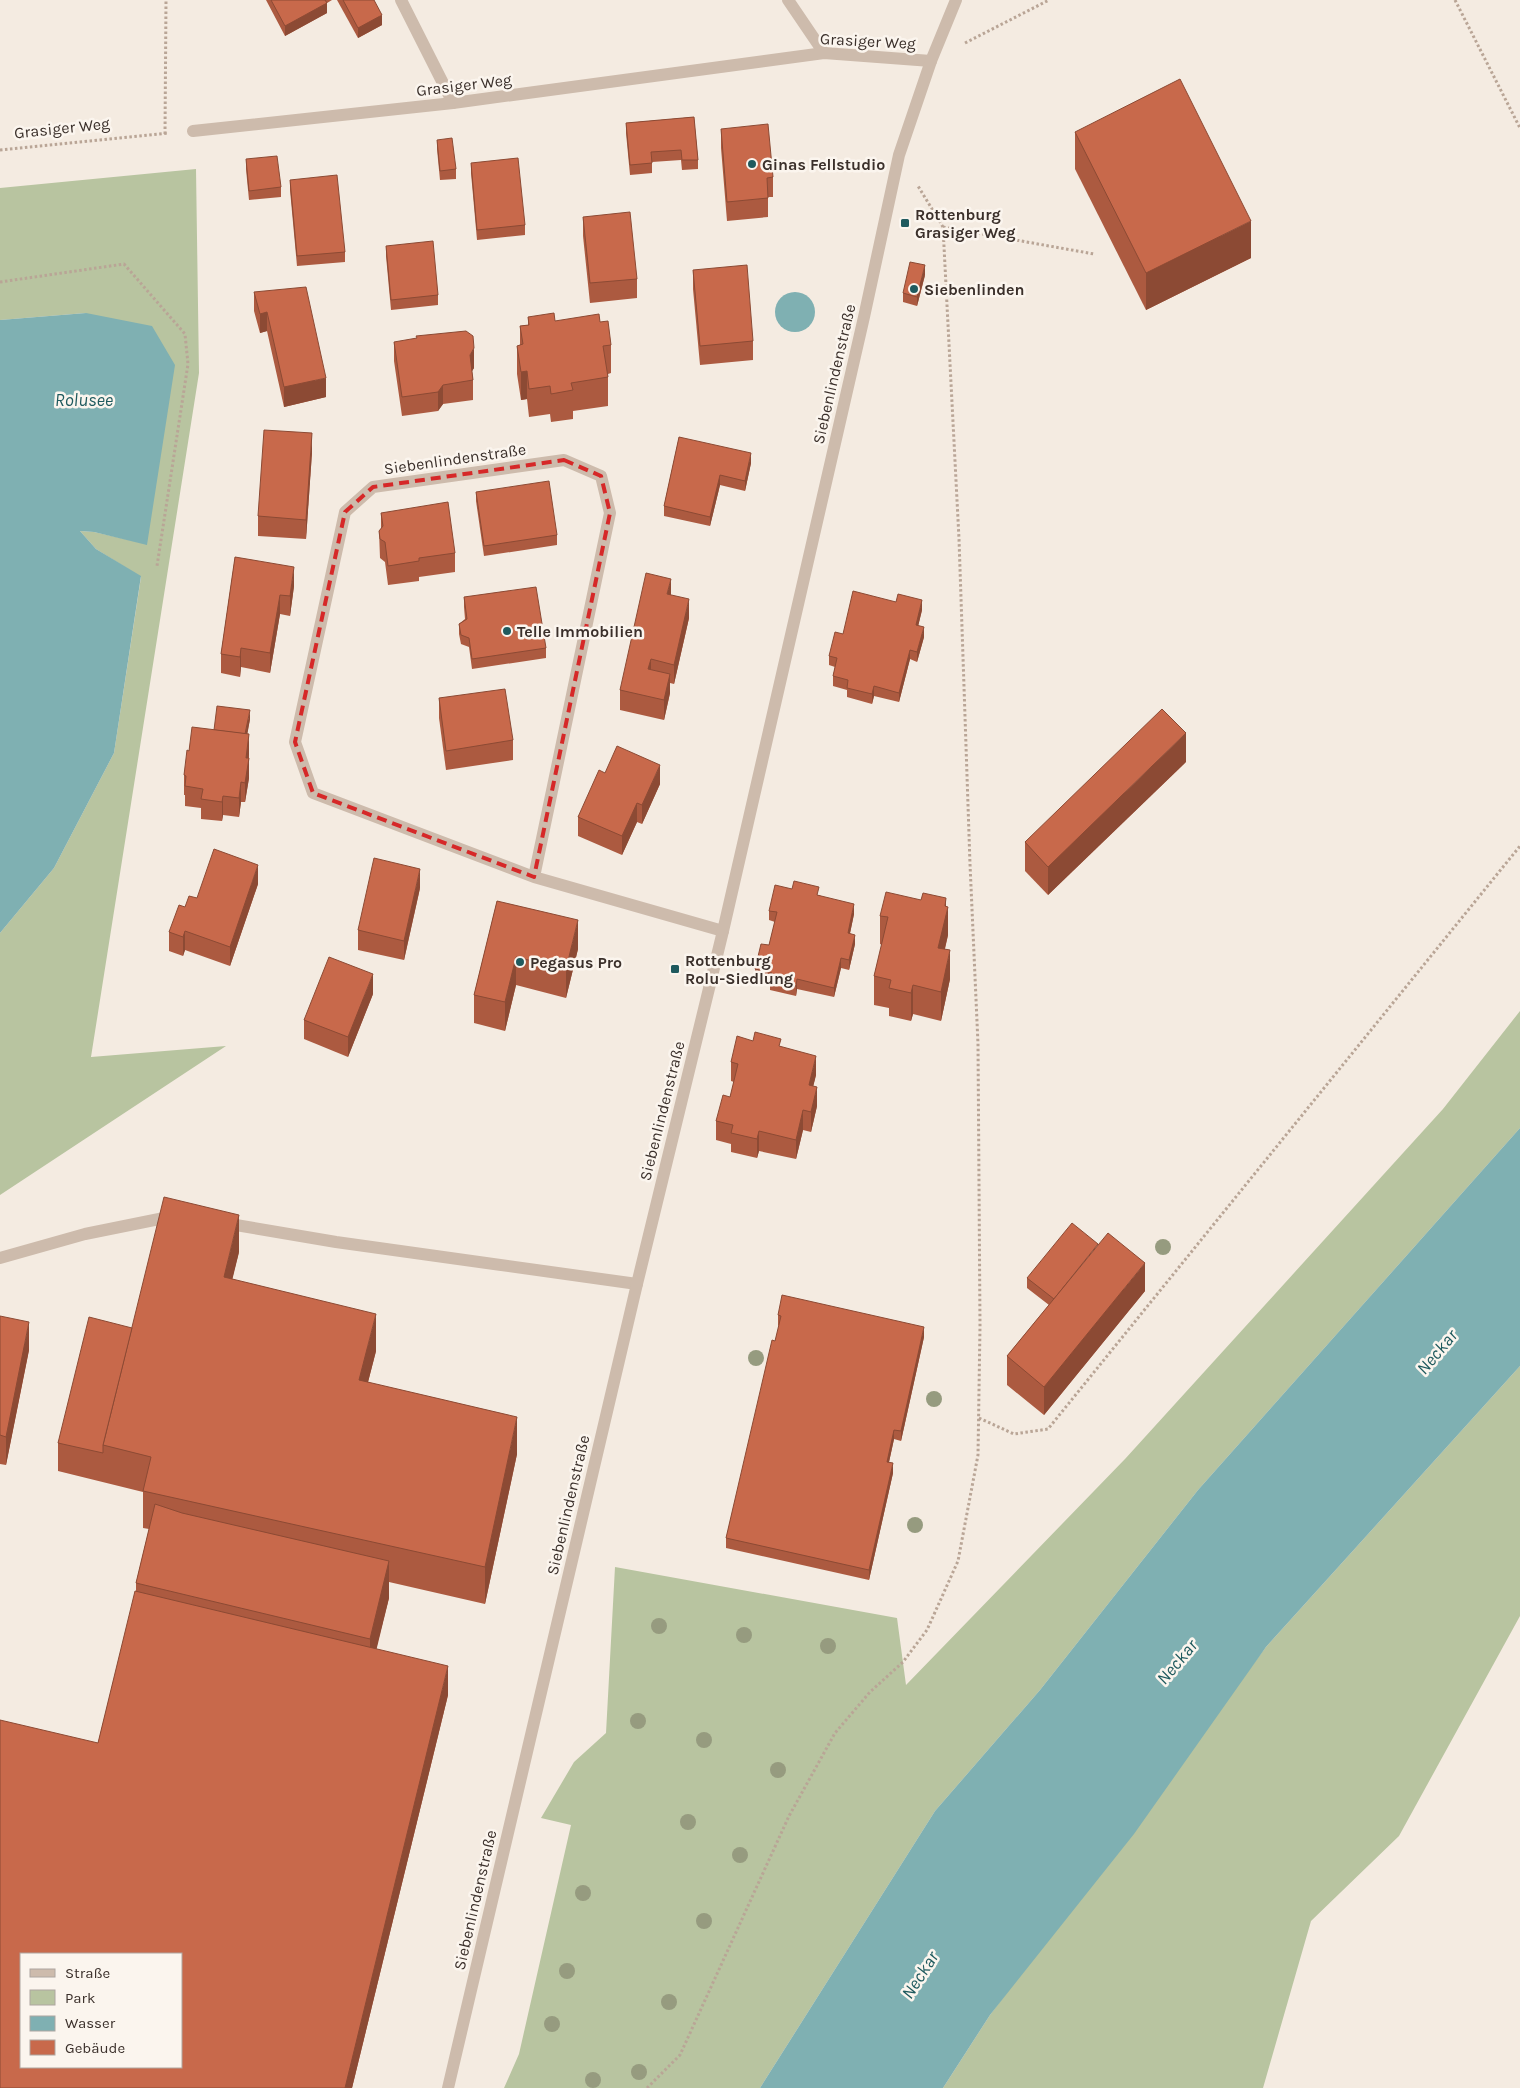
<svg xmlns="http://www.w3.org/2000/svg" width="1520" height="2088" viewBox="0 0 1520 2088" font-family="Karla,sans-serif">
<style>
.green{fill:#b8c4a0}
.water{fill:#7fb0b2}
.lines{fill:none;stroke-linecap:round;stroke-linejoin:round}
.path{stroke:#b9a596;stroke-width:3;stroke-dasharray:2.5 2.5;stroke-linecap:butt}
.minor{stroke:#cdbbac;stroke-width:12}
.tree{fill:#969b7f}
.wall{fill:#ac5a40}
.shaded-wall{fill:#8c4a34}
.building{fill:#c8694b;stroke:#8c4a34;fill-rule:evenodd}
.marked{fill:none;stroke:#d62828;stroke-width:4;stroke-dasharray:10 6;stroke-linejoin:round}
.poi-dot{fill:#1f5a5e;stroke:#fbf5ee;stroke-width:2}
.labels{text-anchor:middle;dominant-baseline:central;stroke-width:5;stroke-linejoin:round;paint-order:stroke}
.street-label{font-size:16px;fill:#3b302b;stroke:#fbf5ee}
.poi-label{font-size:16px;font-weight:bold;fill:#3b302b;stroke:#fbf5ee;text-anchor:start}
.water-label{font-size:18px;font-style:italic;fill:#1f5a5e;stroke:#fbf5ee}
</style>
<rect width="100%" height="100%" fill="#f4ebe1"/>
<g class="green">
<polygon points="196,169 199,373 91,1057 226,1046 0,1195 0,933 54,868 114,753 141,577 96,549 80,531 94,532 147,544 86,313 0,320 0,188"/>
<polygon points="1520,1011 1520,1128 1198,1490 1040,1690 935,1811 760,2088 504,2088 519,2054 571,1825 541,1818 574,1762 606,1733 615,1567 897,1618 906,1685 1125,1459 1443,1109"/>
<polygon points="1520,1366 1520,1616 1399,1836 1311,1921 1263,2088 943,2088 990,2015 1266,1647"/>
</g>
<g class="water">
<circle cx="795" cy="312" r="20"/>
<polygon points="86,313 152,326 175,365 147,545 94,532 80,531 96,549 141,576 114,753 54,868 0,933 0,320"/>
<polygon points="1520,1128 1520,1366 1266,1647 1134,1834 990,2015 943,2088 760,2088 935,1811 1040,1690 1198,1490"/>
</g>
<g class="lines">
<g class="path">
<polyline points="1455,0 1520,128"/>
<polyline points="965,43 1049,0"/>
<polyline points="165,134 166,0"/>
<polyline points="0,150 169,133"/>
<polyline points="943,227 1094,254"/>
<polyline points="0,282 124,264 185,334 188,364 157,566"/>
<polyline points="979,1418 1014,1434 1048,1429 1520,846"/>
<polyline points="647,2088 680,2055 789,1816 835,1733 870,1692 903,1662 927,1630 958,1561 978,1455 980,1326 978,1044 970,864 959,539 943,227 918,186"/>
</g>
<g class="minor">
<polyline points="401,0 453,103"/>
<polyline points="788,0 824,53"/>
<polyline points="193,131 453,103 824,53 931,61"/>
<polyline points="534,877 610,513 601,476 564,460 373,487 345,512 295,742 313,793 534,877 723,931"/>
<polyline points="224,1223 336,1242 637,1284"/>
<polyline points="0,1258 85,1234 174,1216"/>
<polyline points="448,2088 637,1284 723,931 864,317 899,155 931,61 956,0"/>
</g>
</g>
<g class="tree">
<circle cx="1163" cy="1247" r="8"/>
<circle cx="756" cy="1358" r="8"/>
<circle cx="934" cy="1399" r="8"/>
<circle cx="915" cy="1525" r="8"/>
<circle cx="659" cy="1626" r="8"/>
<circle cx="744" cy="1635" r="8"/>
<circle cx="828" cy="1646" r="8"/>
<circle cx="638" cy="1721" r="8"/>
<circle cx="704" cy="1740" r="8"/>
<circle cx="778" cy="1770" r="8"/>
<circle cx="688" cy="1822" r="8"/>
<circle cx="740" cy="1855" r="8"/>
<circle cx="583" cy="1893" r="8"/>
<circle cx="704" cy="1921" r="8"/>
<circle cx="567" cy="1971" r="8"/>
<circle cx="669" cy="2002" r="8"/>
<circle cx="552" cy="2024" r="8"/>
<circle cx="639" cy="2072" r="8"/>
<circle cx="593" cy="2080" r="8"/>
</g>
<g class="wall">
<polygon points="266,0 332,0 327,3 327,13 285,36"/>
<polygon points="337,0 374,0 382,25 358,38"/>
<polygon points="694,117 698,160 698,169 682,170 681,160 652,162 652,173 630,175 626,133 626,123"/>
<polygon points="721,129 773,177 773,197 768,197 768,217 727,221 721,148"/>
<polygon points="1075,132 1251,258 1146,310 1075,169"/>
<polygon points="437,140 456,169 456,179 440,180 437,149"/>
<polygon points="246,159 281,187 281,197 249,200 246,169"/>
<polygon points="471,163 525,225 525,235 477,240 471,173"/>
<polygon points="290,180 345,252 345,262 297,266 290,190"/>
<polygon points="583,217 637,279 637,298 590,303 583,236"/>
<polygon points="386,246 438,295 438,305 391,310 386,256"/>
<polygon points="693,270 753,341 753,360 700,365 693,289"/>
<polygon points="925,275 917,306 903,302 903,293"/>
<polygon points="254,292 326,397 284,407 267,331 260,333 254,311"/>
<polygon points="528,317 555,321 600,322 611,345 611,373 608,374 608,406 573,411 573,419 551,422 550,414 529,417 527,399 521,400 517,374 517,346 520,345 520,326 528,325"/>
<polygon points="394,342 474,368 472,371 473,380 473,400 443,404 438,411 402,416 394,361"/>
<polygon points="679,437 751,463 745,491 720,485 710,526 664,516 664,506"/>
<polygon points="312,452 306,539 258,536 258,516"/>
<polygon points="476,492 557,535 557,545 484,556 476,501"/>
<polygon points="381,513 455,553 455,572 419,577 419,581 388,585 385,562 380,558 379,531 381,529"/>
<polygon points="235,557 294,586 290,616 280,614 270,673 241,667 240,677 221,673 221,654"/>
<polygon points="671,595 689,618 674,684 670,683 670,693 664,720 620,710 620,690"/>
<polygon points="464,597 546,648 546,658 472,669 469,647 461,644 459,634 459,624 465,619 464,607"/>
<polygon points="922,610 918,626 924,637 917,662 910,659 899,702 874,696 872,704 847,697 847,690 833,686 833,676 835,667 829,665 829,656 843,634"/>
<polygon points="439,698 513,740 513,760 446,770 439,718"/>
<polygon points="250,719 247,734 249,754 249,778 245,802 241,802 239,817 223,815 222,821 201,819 201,808 185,806 185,795 184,795 184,775 189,751 214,730"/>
<polygon points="1186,762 1048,895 1025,871 1025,842"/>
<polygon points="605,773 660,784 642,824 637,822 622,855 578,836 578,817"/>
<polygon points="258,884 230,966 185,950 183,956 169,951 169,932 185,907 197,898"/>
<polygon points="420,888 404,960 358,950 358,930"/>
<polygon points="819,895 854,914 850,933 855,944 849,970 841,968 834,997 797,989 796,996 770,990 770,982 755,979 755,969 769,945 775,922 769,920 769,911"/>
<polygon points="497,901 578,949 566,998 516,985 505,1031 474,1023 474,995"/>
<polygon points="946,906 948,935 945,949 950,979 941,1021 913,1014 911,1021 889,1016 889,1008 874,1005 874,976 882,945 880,944 880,916"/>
<polygon points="373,994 348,1057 304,1039 304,1020"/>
<polygon points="753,1041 781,1047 816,1075 813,1086 817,1106 811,1132 803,1130 796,1159 759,1151 757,1158 731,1152 731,1144 716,1140 716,1121 730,1097 734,1082 731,1081 731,1062"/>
<polygon points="239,1252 232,1279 376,1351 368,1382 517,1454 485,1604 389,1582 389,1598 376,1649 448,1695 352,2088 0,2088 98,1743 136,1591 136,1583 149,1529 143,1528 143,1492 58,1471 58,1443 132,1328"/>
<polygon points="1027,1278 1145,1291 1044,1415 1007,1385 1007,1356 1049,1305 1027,1288"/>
<polygon points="778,1315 924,1337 901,1441 894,1439 889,1462 893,1473 869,1580 726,1548 726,1538 779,1326 778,1325"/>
<polygon points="0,1316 29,1350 6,1465 0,1464"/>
</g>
<g class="shaded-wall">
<polygon points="327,3 327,13 285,36 285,26"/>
<polygon points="382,15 382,25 358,38 358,28"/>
<polygon points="1251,221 1251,258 1146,310 1146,273"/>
<polygon points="925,265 925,275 917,306 917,297"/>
<polygon points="267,312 267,331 260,333 260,314"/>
<polygon points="474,348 474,368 470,374 470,355"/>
<polygon points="527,371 527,399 521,400 521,372"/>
<polygon points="326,378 326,397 284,407 284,387"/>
<polygon points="443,385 443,404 438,411 438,392"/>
<polygon points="312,433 312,452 306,539 306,520"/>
<polygon points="751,453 751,463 745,491 745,481"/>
<polygon points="720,475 720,485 710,526 710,517"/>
<polygon points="294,567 294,586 290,616 290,596"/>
<polygon points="671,579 671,599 667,594"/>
<polygon points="280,595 280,614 270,673 270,653"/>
<polygon points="689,599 689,618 674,684 674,665"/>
<polygon points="922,600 922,610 916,635 916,625"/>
<polygon points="924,627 924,637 917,662 917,652"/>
<polygon points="241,648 241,667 240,677 240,657"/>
<polygon points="910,650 910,659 899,702 899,693"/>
<polygon points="651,659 651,679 648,669"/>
<polygon points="670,674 670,693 664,720 664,700"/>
<polygon points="874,686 874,696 872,704 872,694"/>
<polygon points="250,710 250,719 244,753 244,743"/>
<polygon points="1186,733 1186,762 1048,895 1048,867"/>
<polygon points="249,734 249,754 246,777 246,758"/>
<polygon points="249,758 249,778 245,802 245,783"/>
<polygon points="660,765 660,784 642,824 642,805"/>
<polygon points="241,782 241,802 239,817 239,798"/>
<polygon points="223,796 223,815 222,821 222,802"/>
<polygon points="637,803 637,822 622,855 622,836"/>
<polygon points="258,865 258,884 230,966 230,947"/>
<polygon points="420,869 420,888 404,960 404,941"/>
<polygon points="946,898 946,915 948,907 948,935 938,976 938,948"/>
<polygon points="854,904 854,914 848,943 848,933"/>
<polygon points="578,920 578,949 566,998 566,969"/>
<polygon points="185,931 185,950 183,956 183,937"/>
<polygon points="855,935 855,944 849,970 849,960"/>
<polygon points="950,950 950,979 941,1021 941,992"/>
<polygon points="516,957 516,985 505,1031 505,1002"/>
<polygon points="841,958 841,968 834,997 834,988"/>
<polygon points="373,974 373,994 348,1057 348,1037"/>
<polygon points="797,979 797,989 796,996 796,986"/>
<polygon points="913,985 913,1014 911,1021 911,993"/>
<polygon points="816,1056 816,1075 809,1104 809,1085"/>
<polygon points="817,1087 817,1106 811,1132 811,1112"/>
<polygon points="803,1110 803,1130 796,1159 796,1140"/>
<polygon points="759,1131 759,1151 757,1158 757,1139"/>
<polygon points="239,1215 239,1252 224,1314 224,1277"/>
<polygon points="1145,1263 1145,1291 1044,1415 1044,1387"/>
<polygon points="376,1314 376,1351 359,1417 359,1380"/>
<polygon points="29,1322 29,1350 6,1465 6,1437"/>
<polygon points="924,1327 924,1337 901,1441 901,1431"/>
<polygon points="517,1417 517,1454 485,1604 485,1567"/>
<polygon points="894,1430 894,1439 887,1471 887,1462"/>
<polygon points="893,1463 893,1473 869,1580 869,1570"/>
<polygon points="389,1561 389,1598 370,1676 370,1639"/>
<polygon points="448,1666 448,1695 352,2088 345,2088"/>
</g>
<g class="building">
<polygon points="271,0 325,0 327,3 285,26"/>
<polygon points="343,0 374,0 382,15 358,28"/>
<polygon points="1180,79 1251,221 1146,273 1075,132"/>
<polygon points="694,117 698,160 682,160 681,150 651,152 652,163 630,165 626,123"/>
<polygon points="768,124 773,177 767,178 768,198 727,202 721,129"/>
<polygon points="452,138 456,169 440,171 437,140"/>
<polygon points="277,156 281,187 249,191 246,159"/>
<polygon points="518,158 525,225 477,230 471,163"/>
<polygon points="337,175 345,252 297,256 290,180"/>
<polygon points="630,212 637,279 590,283 583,217"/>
<polygon points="433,241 438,295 391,300 386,246"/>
<polygon points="910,262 925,265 917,297 903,293"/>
<polygon points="747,265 753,341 700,346 693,270"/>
<polygon points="306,287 326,378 284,387 267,312 260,314 254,292"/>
<polygon points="554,313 555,321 599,314 600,322 608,321 611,345 603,346 608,377 571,383 573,390 551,394 550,386 529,389 527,371 521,372 517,346 523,344 520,326 529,325 528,317"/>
<polygon points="466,331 473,336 474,348 470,355 473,380 443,385 438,392 402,397 394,342 417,338 416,336"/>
<polygon points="264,430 312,433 306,520 258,516"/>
<polygon points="679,437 751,453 745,481 720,475 710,517 664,506"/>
<polygon points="549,481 557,535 484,546 476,492"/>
<polygon points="448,502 455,553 419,558 419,561 388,566 385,542 380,539 379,531 383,526 381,513"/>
<polygon points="235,557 294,567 290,596 280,595 270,653 241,648 240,657 221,654"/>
<polygon points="646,573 671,579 667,594 689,599 674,665 651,659 648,669 670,674 664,700 620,690"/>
<polygon points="536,587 546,648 472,659 469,638 461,635 459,624 467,619 464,597"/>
<polygon points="853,591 896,602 898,594 922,600 916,625 924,627 917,652 910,650 899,693 874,686 872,694 847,688 848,680 833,676 837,658 829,656 835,632 843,634"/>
<polygon points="505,689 513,740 446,751 439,698"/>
<polygon points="217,706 250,710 245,734 214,730"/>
<polygon points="1162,709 1186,733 1048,867 1025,842"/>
<polygon points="192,727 249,734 246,758 249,758 245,783 241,782 239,798 223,796 222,802 201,799 203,789 185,786 186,776 184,775 187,750 189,751"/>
<polygon points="617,746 660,765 642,805 637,803 622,836 578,817 599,770 605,773"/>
<polygon points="214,849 258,865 230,947 185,931 183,937 169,932 179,905 185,907 189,896 197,898"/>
<polygon points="374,858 420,869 404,941 358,930"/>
<polygon points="794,881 819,887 817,895 854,904 848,933 855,935 849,960 841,958 834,988 797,979 796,986 770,981 772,973 755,969 761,944 769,945 777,912 769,911 775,885 792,889"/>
<polygon points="886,892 921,900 923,893 946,898 945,906 948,907 938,948 950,950 941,992 913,985 911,993 889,988 891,980 874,976 888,917 880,916"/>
<polygon points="497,901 578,920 566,969 516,957 505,1002 474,995"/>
<polygon points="329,957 373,974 348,1037 304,1020"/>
<polygon points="755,1032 781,1039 779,1046 816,1056 809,1085 817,1087 811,1112 803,1110 796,1140 759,1131 757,1139 731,1133 733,1125 716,1121 723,1095 730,1097 738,1064 731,1062 737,1036 753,1041"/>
<polygon points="164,1197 239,1215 224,1277 376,1314 359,1380 517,1417 485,1567 143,1491 151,1457 103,1445"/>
<polygon points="1072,1223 1098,1244 1054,1299 1027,1278"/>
<polygon points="1108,1233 1145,1263 1044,1387 1007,1356"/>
<polygon points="782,1295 924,1327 901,1431 894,1430 887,1462 893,1463 869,1570 726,1538 772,1340 775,1341 781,1316 778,1315"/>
<polygon points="0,1316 29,1322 6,1437 0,1435"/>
<polygon points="89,1317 132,1328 103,1445 103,1453 58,1443"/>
<polygon points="155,1504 182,1513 389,1561 370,1639 136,1583"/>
<path d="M135,1591L448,1666L345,2088H0V1720L98,1743ZM21,1954H181V2067H21Z"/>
</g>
<path class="marked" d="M564,460L601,476L610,513L534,877L313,793L295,742L345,512L373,487Z"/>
<g class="poi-dot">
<circle cx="752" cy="164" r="5"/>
<rect x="900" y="218" width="10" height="10" rx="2.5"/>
<circle cx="914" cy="289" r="5"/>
<circle cx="507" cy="631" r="5"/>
<circle cx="520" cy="962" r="5"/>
<rect x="670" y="964" width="10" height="10" rx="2.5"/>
</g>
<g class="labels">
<g class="street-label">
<text transform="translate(868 41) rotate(3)">Grasiger Weg</text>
<text transform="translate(464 85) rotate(-7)">Grasiger Weg</text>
<text transform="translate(62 128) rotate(-6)">Grasiger Weg</text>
<text transform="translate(834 374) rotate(-77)">Siebenlindenstraße</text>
<text transform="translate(455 459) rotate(-8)">Siebenlindenstraße</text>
<text transform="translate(662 1111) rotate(-76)">Siebenlindenstraße</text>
<text transform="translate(568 1505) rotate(-77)">Siebenlindenstraße</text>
<text transform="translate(475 1900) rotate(-77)">Siebenlindenstraße</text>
</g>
<g class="poi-label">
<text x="762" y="164">Ginas Fellstudio</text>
<text x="915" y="214">Rottenburg<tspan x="915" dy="18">Grasiger Weg</tspan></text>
<text x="924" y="289">Siebenlinden</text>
<text x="517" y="631">Telle Immobilien</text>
<text x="685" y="960">Rottenburg<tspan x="685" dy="18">Rolu-Siedlung</tspan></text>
<text x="530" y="962">Pegasus Pro</text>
</g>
<g class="water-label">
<text x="84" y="400">Rolusee</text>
<text transform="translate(1437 1352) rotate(-50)">Neckar</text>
<text transform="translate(1177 1662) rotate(-50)">Neckar</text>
<text transform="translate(920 1975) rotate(-57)">Neckar</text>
</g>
</g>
<rect x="20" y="1953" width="162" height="115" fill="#fbf5ee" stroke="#aea6a0"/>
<rect x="30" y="1969" width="25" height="8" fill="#cdbbac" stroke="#aea6a0"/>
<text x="65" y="1978" font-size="15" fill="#3b302b">Straße</text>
<rect x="30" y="1990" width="25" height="15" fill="#b8c4a0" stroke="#aea6a0"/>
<text x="65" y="2003" font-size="15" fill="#3b302b">Park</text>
<rect x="30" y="2016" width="25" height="15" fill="#7fb0b2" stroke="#aea6a0"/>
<text x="65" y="2028" font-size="15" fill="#3b302b">Wasser</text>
<rect x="30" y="2040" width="25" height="15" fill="#c8694b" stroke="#aea6a0"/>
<text x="65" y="2053" font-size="15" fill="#3b302b">Gebäude</text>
</svg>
